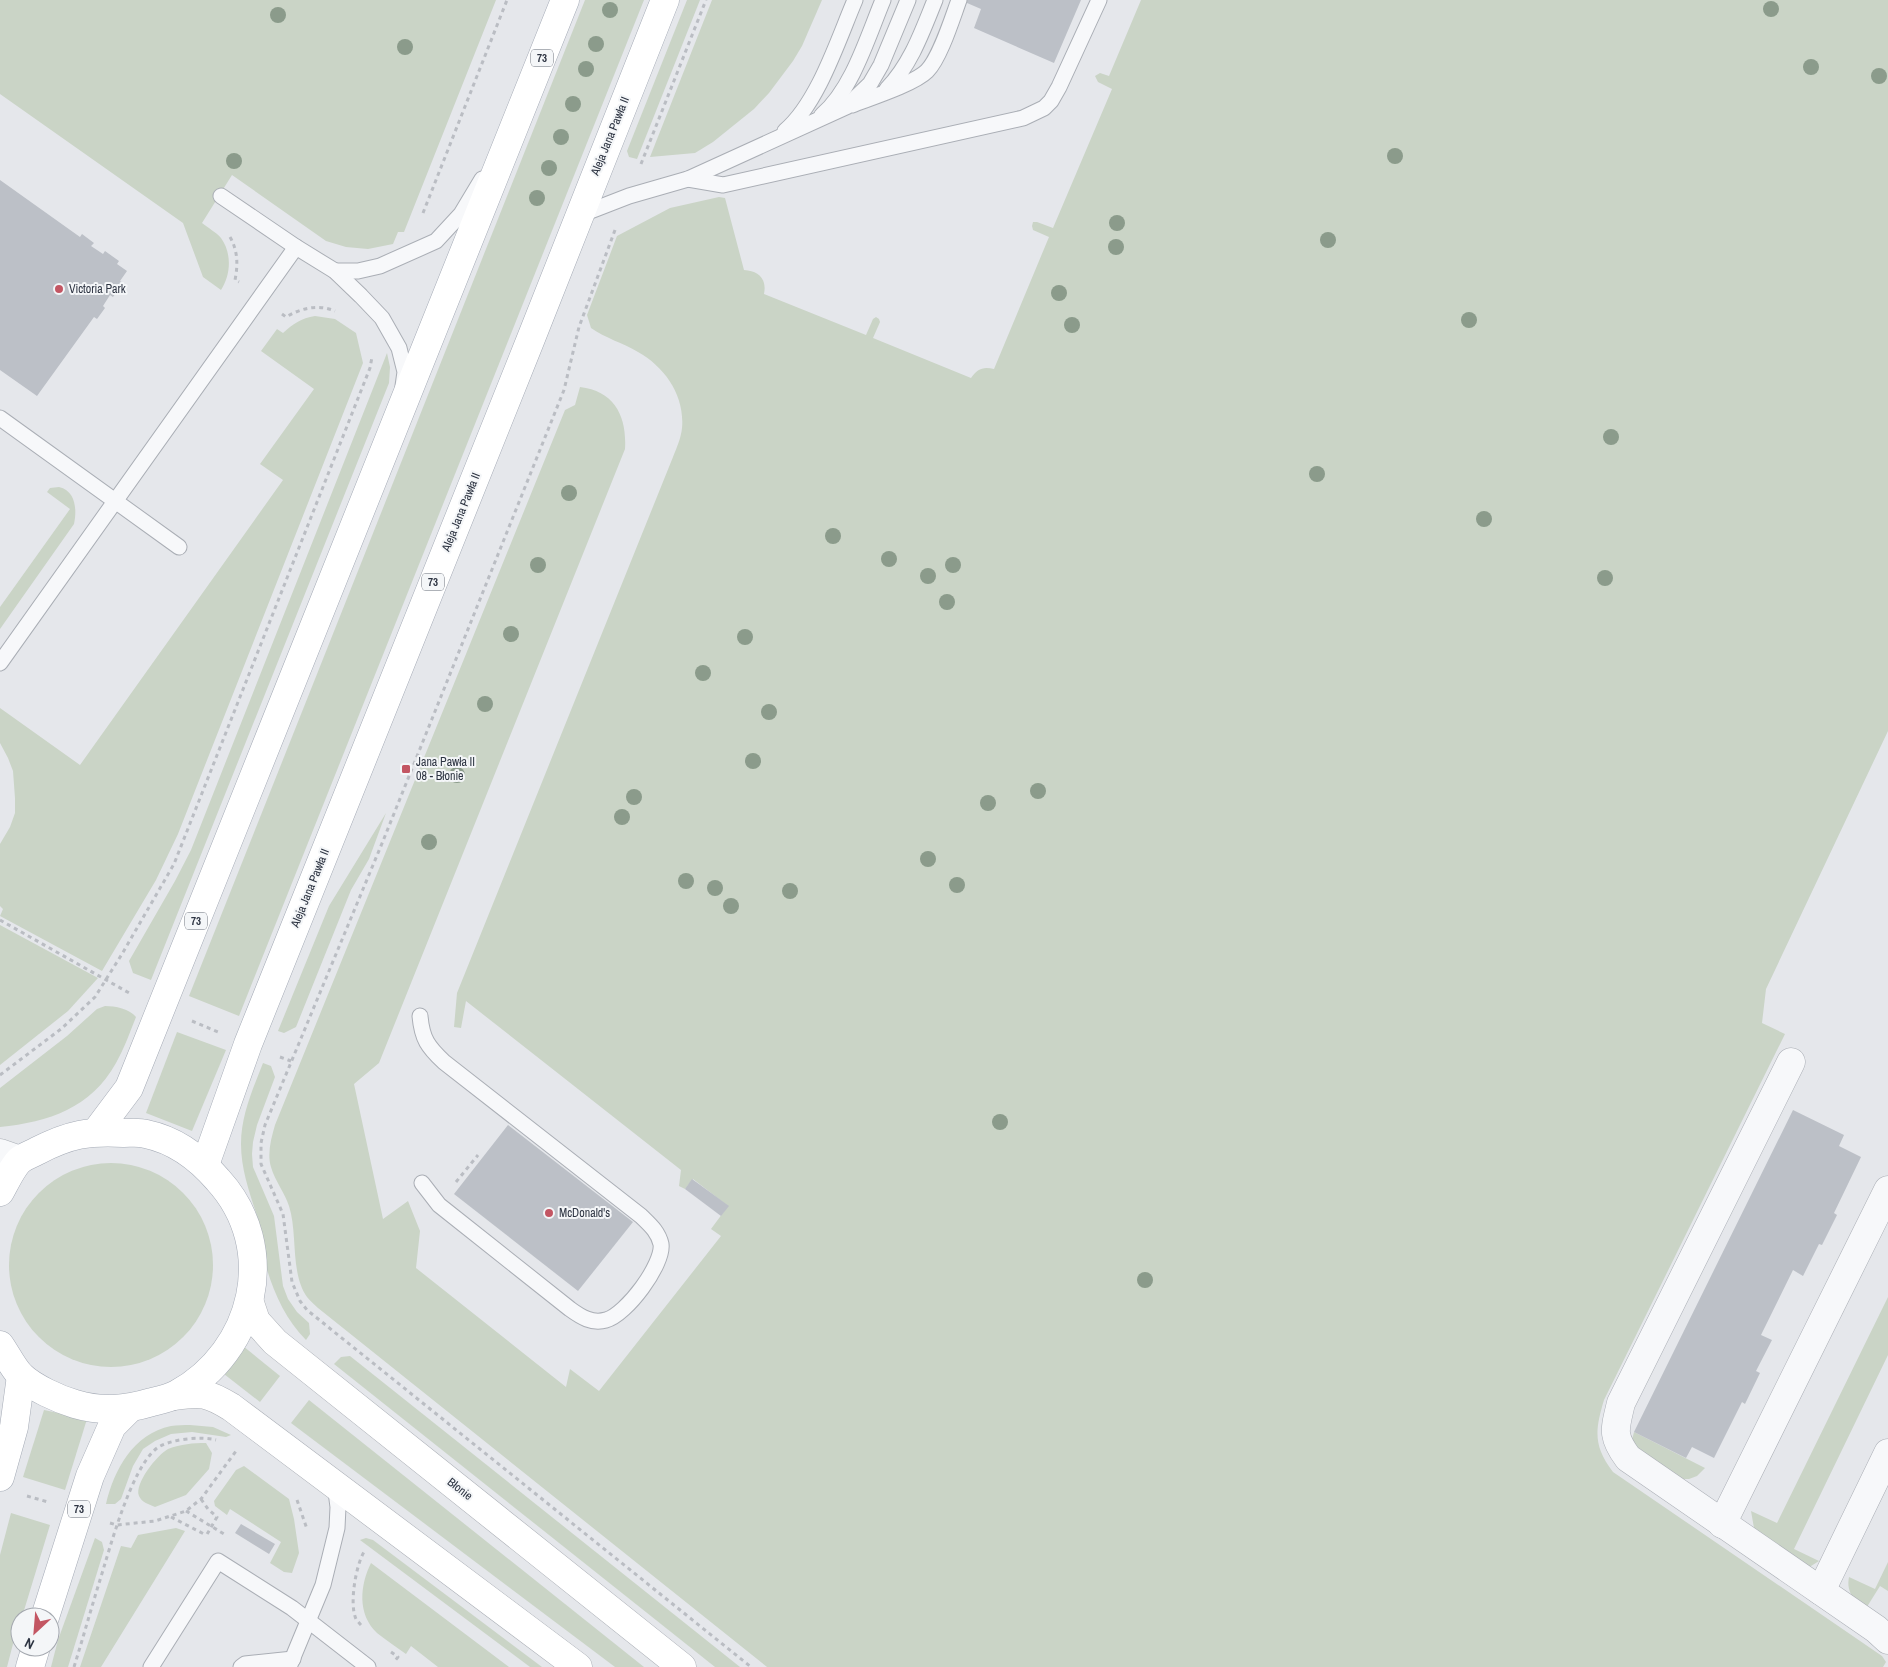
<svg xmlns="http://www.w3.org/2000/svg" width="1888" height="1667" viewBox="0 0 1888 1667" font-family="'Archivo Narrow',sans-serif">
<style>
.green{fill:#cad4c6}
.building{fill:#bcc0c7}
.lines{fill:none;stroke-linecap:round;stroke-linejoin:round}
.lane-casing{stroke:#aaaeb5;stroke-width:17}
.street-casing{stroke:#aaaeb5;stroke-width:29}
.secondary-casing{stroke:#aaaeb5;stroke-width:29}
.primary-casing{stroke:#a5abb6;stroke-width:29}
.path{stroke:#babdc3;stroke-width:3;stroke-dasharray:4 4;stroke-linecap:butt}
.lane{stroke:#f7f8fa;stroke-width:15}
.street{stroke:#f7f8fa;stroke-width:28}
.secondary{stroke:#fff;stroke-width:28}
.primary{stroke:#fff;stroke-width:28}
.tree{fill:#8b9b8b}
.poi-dot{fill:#c35663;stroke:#f4f6f8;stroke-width:2}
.labels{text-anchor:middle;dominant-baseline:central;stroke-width:4;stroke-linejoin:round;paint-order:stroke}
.shield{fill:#f4f6f8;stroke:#696e79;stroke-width:1}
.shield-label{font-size:11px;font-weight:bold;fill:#2d3442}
.street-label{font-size:12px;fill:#2d3442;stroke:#f4f6f8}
.poi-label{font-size:12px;fill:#2d3442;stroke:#f4f6f8;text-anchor:start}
</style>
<rect width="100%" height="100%" fill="#e5e7eb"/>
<g class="green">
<path d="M0,0H496L404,232H398L393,244L368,249L346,247L326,241L232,175L202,223C208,228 216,232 221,238C232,253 231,275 221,290L203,277L183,223L0,94Z"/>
<polygon points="585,0 644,0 239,1016 189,996"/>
<polygon points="687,0 700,0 637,159 629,157 627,151"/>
<polygon points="712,0 822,0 802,46 793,61 769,93 754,109 713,142 695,153 650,157"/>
<path d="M1141,0H1888V731L1766,989L1762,1023L1785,1034L1604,1400C1595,1430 1593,1446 1613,1472L1882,1656L1886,1662L1883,1667H767L318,1308C314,1304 310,1301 307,1297C290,1273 298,1234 289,1206C285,1193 275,1181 271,1167C267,1154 271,1139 275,1125L565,410L575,405L580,387C615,391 627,417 625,449L379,1063L354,1084L383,1219L408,1201L420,1231L416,1268L566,1387L570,1369L599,1391L721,1236L711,1229L728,1206L693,1179L685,1189L679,1186L681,1170L466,1001L461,1028L454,1027L457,993L673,457C677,447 681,438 682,428C685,396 665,367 638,352C623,343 605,338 591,328L587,315L617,236L670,208L719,197L725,198L744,270C759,271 767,279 764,294L866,335L873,319L876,317L879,319L880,322L873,338L971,378C977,369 983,366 994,369L1049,237L1033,230L1032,226L1033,222H1037L1053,228L1112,89L1098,82L1095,76L1100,73L1109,76Z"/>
<path d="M315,316L335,319L356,333L363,363L178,834L156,880L102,971L0,916L3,909L0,906V844L10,827L15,813V798L13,771L8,758L0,743V708L80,765L283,480L260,464L314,389L261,351L277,329L283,333C293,324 301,318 315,316Z"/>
<polygon points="387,353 390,367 389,383 151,980 133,973 129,961 175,881 191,850"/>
<path d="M59,487C76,491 77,510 74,524L0,629V607L70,509L47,492L50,488Z"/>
<polygon points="386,813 369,859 351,890 296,1027 284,1033 278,1031 329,906"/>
<polygon points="0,925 98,978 68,1011 0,1065"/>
<path d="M105,1006C115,1006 130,1009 136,1017C130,1032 124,1049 116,1063C91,1108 49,1122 0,1127V1088L67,1036L97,1009Z"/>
<polygon points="177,1032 226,1050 192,1131 146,1113"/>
<path d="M263,1063L271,1066L275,1077L257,1125L253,1142L252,1154L253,1167L274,1216L283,1286L288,1299L297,1312L309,1323L310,1334L306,1340C285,1319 273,1291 265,1263C262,1252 264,1240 261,1229C253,1201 241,1174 241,1144C241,1115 253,1089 263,1063Z"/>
<circle cx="111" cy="1265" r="102"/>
<polygon points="1888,1297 1888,1355 1794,1549 1819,1561 1811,1566 1806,1566 1754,1528 1751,1511 1777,1523"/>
<polygon points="243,1346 280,1376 260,1402 224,1374"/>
<polygon points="350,1356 740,1667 715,1667 334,1364 341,1357"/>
<polygon points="309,1400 644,1667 615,1667 291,1423"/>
<polygon points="44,1410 87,1419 65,1490 23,1477"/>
<path d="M190,1425L213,1427L231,1435L226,1437L192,1432L171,1434L155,1441L143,1449L133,1466L121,1499L115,1504H106C114,1470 133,1434 171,1426C177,1425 184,1425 190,1425Z"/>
<polygon points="1634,1432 1705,1468 1697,1476 1689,1479 1681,1479 1643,1457 1632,1440"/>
<path d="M206,1443L212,1453L209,1469L186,1495L155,1507C149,1504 142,1503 139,1496C134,1484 157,1455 168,1449C181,1444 193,1443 206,1443Z"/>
<polygon points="244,1466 289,1499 294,1519 299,1553 292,1573 284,1572 270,1563 281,1542 230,1509 227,1515 215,1506 214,1501 236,1470"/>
<polygon points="11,1513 50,1525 22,1617 20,1617 7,1667 0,1667 0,1555"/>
<polygon points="176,1528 185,1531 101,1667 80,1667 121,1546 131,1548 138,1535"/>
<polygon points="95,1538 102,1542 104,1550 68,1667 51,1667 58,1640"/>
<polygon points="366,1538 373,1540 542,1667 530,1667 360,1540"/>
<path d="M1888,1562V1591L1880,1586L1865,1610C1854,1600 1846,1592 1849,1577L1875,1589Z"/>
<path d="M371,1563L509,1667H438L411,1646L406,1654C396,1647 386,1640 377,1633C357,1614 360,1585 371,1563Z"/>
</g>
<g class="building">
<polygon points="960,0 1081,0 1054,63 974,28 981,9"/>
<polygon points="0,180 80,237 82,234 94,243 91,246 103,254 105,251 119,261 117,264 127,271 120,281 123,283 113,297 110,295 103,306 105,308 97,319 94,317 37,396 0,370"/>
<polygon points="1793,1110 1844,1135 1839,1146 1861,1157 1834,1213 1837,1215 1822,1245 1819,1244 1803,1276 1793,1270 1761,1335 1772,1340 1756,1371 1760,1373 1745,1404 1742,1402 1714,1458 1692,1447 1686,1458 1634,1432"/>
<polygon points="508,1125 633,1222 578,1291 454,1194"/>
<polygon points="692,1179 729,1206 721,1216 685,1189"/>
<polygon points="241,1524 275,1544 269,1554 235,1533"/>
</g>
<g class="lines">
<g class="lane-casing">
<g id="lane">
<path d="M887,89C911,64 922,32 935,0"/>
<path d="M852,105C870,98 914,84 927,71C940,58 952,19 959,0"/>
<path d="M822,115C852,90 868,36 883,0"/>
<path d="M785,131C818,103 838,40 855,0"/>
<polyline points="688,179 723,185 1023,118 1044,108 1051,101 1059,87 1099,0"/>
<polyline points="221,196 296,247 335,271 361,296 382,318 399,348 405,372 403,386"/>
<polyline points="580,215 629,196 688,179 846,107 870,84 881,65 908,0"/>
<polyline points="335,271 358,271 380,266 436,241 461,214 482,179"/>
<polyline points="0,418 179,547"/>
<polyline points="0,663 296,247"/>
<path d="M420,1016C422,1039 428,1047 444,1062L641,1216C649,1224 658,1231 661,1244C664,1264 626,1315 606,1320C592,1324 581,1317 570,1309L439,1205L422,1183"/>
<polyline points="151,1667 218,1561 292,1608 368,1667"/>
<polyline points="241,1667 245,1664 293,1659"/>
<polyline points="289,1667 323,1585 337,1528 338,1507 335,1484"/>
</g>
</g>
<g class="street-casing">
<g id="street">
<path d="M1791,1062L1621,1403C1615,1429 1611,1435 1628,1458L1876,1629L1888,1640"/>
<polyline points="0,1153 20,1160"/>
<polyline points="1722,1524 1888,1190"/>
<polyline points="1821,1591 1888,1453"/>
</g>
</g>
<g class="secondary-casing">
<g id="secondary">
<polyline points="250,1303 256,1321 275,1342 682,1667"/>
<path d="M175,1396C202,1392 208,1393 231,1407L578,1667"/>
</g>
</g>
<g class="primary-casing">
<g id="primary">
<polyline points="96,1132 129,1088 565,0"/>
<polyline points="205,1165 248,1044 530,341 665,0"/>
<path d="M0,1192C5,1183 13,1166 20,1160C25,1156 32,1154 37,1151C70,1134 88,1131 124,1133C131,1133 139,1132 146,1134C175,1140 200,1159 218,1180C280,1248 255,1351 177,1394C170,1398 160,1400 152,1402C125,1410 102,1412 75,1404C58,1399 34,1388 21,1376C13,1368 7,1355 0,1345"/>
<polyline points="0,1477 14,1427 21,1376"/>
<polyline points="45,1617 90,1476 112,1426 129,1409"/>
<polyline points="30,1667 36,1647"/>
</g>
</g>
<g class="path">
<polyline points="641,164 706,0"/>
<polyline points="423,213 507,0"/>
<polyline points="615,230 579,327 564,390 383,841 265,1125 261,1143 261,1164 283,1214 292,1282 300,1301 307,1310 751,1667"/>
<path d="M230,237C238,251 238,265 235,280L239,282"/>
<path d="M282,314L286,317C301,308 318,304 335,311"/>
<polyline points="0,920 131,994"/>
<polyline points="192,1021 218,1032"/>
<polyline points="280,1057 291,1061"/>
<polyline points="0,1075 61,1029 95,997 122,954 174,864 370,368 372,357"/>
<polyline points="456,1182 478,1155"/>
<polyline points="27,1496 48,1502"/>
<polyline points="201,1499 208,1509 217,1517 206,1536"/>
<polyline points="297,1500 307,1529"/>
<polyline points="186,1511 224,1534"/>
<polyline points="171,1517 206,1535"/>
<polyline points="110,1523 117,1525 155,1521 186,1511 201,1499 236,1451"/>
<path d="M361,1625C360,1624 356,1619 356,1619C349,1604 356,1565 364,1552"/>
<polyline points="391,1652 398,1657 394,1662"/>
<path d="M74,1667C83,1638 91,1609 100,1580C110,1548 131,1468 157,1448C170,1439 201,1436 216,1440"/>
</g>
<use href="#lane" class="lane"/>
<use href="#street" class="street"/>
<use href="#secondary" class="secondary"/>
<use href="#primary" class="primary"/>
</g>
<g class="tree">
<circle cx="1771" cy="9" r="8"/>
<circle cx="610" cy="10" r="8"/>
<circle cx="278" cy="15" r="8"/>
<circle cx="596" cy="44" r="8"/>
<circle cx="405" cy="47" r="8"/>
<circle cx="1811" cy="67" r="8"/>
<circle cx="586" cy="69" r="8"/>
<circle cx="1879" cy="76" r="8"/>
<circle cx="573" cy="104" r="8"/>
<circle cx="561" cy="137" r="8"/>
<circle cx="1395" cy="156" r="8"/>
<circle cx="234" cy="161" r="8"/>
<circle cx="549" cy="168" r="8"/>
<circle cx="537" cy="198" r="8"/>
<circle cx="1117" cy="223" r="8"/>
<circle cx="1328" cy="240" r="8"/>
<circle cx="1116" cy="247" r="8"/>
<circle cx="1059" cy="293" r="8"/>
<circle cx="1469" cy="320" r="8"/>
<circle cx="1072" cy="325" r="8"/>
<circle cx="1611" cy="437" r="8"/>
<circle cx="1317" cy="474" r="8"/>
<circle cx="569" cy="493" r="8"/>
<circle cx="1484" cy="519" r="8"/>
<circle cx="833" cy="536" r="8"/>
<circle cx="889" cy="559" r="8"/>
<circle cx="538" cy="565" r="8"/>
<circle cx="953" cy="565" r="8"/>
<circle cx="928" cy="576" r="8"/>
<circle cx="1605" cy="578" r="8"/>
<circle cx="947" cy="602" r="8"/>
<circle cx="511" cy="634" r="8"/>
<circle cx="745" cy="637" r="8"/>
<circle cx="703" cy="673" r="8"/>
<circle cx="485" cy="704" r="8"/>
<circle cx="769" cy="712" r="8"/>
<circle cx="753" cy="761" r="8"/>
<circle cx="457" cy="775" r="8"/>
<circle cx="1038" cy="791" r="8"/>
<circle cx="634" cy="797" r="8"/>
<circle cx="988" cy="803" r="8"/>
<circle cx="622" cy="817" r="8"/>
<circle cx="429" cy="842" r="8"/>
<circle cx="928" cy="859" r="8"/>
<circle cx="686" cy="881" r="8"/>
<circle cx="957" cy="885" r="8"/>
<circle cx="715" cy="888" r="8"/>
<circle cx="790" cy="891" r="8"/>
<circle cx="731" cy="906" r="8"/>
<circle cx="1000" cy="1122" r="8"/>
<circle cx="1145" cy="1280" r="8"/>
</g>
<g class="poi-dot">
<circle cx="59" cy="289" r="5"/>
<rect x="401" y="764" width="10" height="10" rx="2.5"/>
<circle cx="549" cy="1213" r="5"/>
</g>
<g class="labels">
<g class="shield">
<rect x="531" y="49.5" width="22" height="17" rx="4"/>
<rect x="422" y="573.5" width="22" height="17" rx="4"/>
<rect x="185" y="912.5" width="22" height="17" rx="4"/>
<rect x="68" y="1500.5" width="22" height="17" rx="4"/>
</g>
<g class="shield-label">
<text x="542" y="58">73</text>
<text x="433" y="582">73</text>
<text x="196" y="921">73</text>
<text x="79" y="1509">73</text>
</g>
<g class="street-label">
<text transform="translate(610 136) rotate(-68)">Aleja Jana Pawła II</text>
<text transform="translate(461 512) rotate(-68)">Aleja Jana Pawła II</text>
<text transform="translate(310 888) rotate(-68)">Aleja Jana Pawła II</text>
<text transform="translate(460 1489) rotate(38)">Błonie</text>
</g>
<g class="poi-label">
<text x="69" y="289">Victoria Park</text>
<text x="416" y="762">Jana Pawła II<tspan x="416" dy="14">08 - Błonie</tspan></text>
<text x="559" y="1213">McDonald's</text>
</g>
</g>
<g transform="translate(35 1632) rotate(206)"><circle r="24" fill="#f4f6f8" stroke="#a4a8af"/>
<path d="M0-4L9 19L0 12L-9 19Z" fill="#c35663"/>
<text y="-8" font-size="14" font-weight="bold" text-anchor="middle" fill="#2d3442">N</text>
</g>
</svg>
